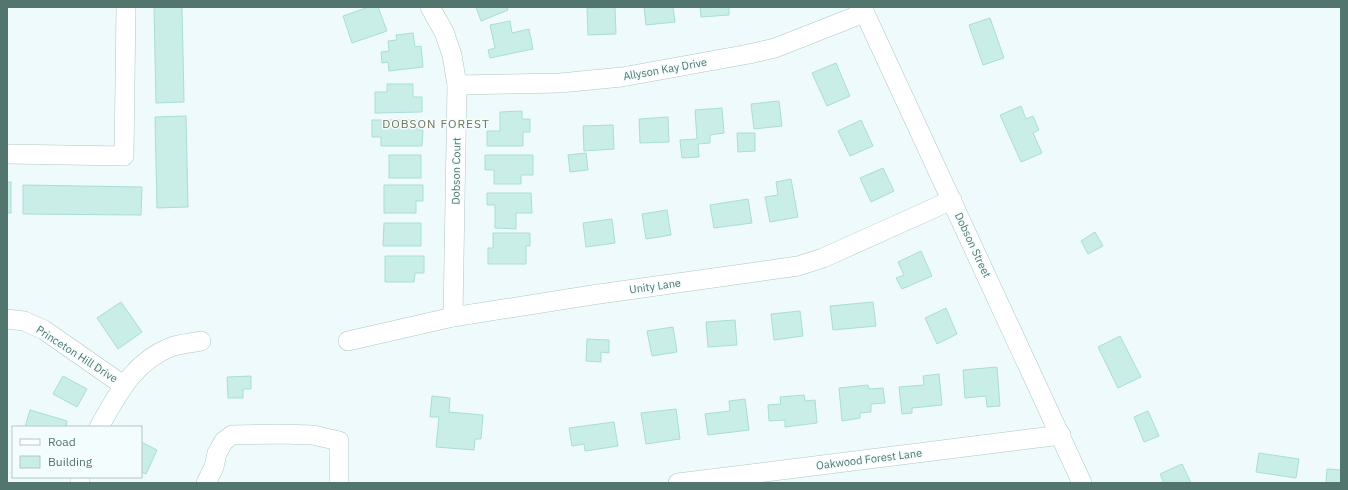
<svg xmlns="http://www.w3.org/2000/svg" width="1348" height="490" viewBox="0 0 1348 490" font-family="'IBM Plex Sans',sans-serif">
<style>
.building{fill:#c8eee7;stroke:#aaded5}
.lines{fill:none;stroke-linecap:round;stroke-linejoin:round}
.minor-casing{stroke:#aec8c4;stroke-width:20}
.minor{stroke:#fff;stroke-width:19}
.labels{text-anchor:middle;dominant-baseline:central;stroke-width:3;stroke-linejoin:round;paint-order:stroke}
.street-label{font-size:11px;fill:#52756d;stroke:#f4fdfe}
.neighbourhood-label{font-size:12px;letter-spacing:1px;fill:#727558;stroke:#f4fdfe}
</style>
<rect width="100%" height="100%" fill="#eefafb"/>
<g class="building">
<polygon points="154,7 182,7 184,102 156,103"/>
<polygon points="369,7 378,7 387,31 352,43 343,16"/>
<polygon points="476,7 507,7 508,10 481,21"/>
<polygon points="615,7 616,34 588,35 587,8"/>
<polygon points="644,7 673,7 675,22 646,25"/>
<polygon points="700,7 729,7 729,15 701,17"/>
<polygon points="990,18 1004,58 983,65 969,25"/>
<polygon points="510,21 512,33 529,29 533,49 490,58 488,50 495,48 490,25"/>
<polygon points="413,33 415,47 421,46 423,67 389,71 388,62 382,63 381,52 389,51 388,41 397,40 396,35"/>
<polygon points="836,63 850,96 827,106 812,73"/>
<polygon points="387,84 413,84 413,97 422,97 422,112 375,113 375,92 387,92"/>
<polygon points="779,101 782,126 754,129 751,104"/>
<polygon points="1021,106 1026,119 1033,116 1039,130 1033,133 1042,153 1021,162 1000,115"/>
<polygon points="722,108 724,133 710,135 710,143 698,144 699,157 682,158 680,140 697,139 695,110"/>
<polygon points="522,111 522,119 530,119 530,132 523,132 523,146 487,146 487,131 500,131 500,112"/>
<polygon points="186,116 188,207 157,208 155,117"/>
<polygon points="668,117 669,142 640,143 639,119"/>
<polygon points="372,120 417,120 417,130 423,130 422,146 381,146 381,137 372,137"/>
<polygon points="861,120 873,146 850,156 838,131"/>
<polygon points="613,125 614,149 584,151 583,126"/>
<polygon points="737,133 755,133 755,151 738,152"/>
<polygon points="586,153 588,170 570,172 568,155"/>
<rect x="389" y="155" width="32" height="23"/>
<polygon points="485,155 533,155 533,175 521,175 521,184 494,184 494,170 485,170"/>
<polygon points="883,168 894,191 871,202 860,178"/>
<polygon points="791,179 798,217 770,222 765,197 778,195 776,182"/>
<rect x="7" y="182" width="4" height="31"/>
<polygon points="23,185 142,187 141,215 23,214"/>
<polygon points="384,185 423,185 423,201 416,201 416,213 384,213"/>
<polygon points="487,193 531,193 532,213 516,213 516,229 495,228 495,205 487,205"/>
<polygon points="748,199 752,223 714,228 710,205"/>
<polygon points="667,210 671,235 646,239 642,214"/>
<polygon points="612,219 615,243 586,247 583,223"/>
<polygon points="384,223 421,223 421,246 383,246"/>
<polygon points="1095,232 1103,246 1088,254 1081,241"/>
<polygon points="493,233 530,233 530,246 526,246 526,264 488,264 488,248 493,248"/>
<polygon points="921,251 932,276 902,289 896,278 904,275 898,262"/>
<polygon points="385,256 424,256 424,273 415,273 414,282 385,282"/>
<polygon points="121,302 142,332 118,349 97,318"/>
<polygon points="873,302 876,326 833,330 830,306"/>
<polygon points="946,308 957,334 937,344 925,318"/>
<polygon points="800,311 803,336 774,340 771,314"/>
<polygon points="735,320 737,345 708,347 706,322"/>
<polygon points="673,327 677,352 652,356 647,331"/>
<polygon points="1120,336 1141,377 1118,388 1098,347"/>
<polygon points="587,339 609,340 609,353 601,352 601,362 586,361"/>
<polygon points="997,367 1000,406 987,407 986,396 965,398 963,370"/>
<polygon points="939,374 942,405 912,408 912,413 902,414 899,387 924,385 923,376"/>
<polygon points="63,376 87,389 77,407 53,394"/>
<polygon points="251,376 251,389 243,389 243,398 228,398 227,377"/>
<polygon points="868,385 869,389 883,388 885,403 871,404 871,412 860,413 860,418 842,421 839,388"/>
<polygon points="804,395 805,401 815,400 817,423 785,427 785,420 769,421 768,405 781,404 780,397"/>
<polygon points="432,396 450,398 449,412 483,415 481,439 475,439 474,450 436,447 439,417 430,417"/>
<polygon points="745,399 749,430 708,435 705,414 730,411 729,401"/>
<polygon points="676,409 680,439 646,444 641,413"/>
<polygon points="30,410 67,421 66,427 25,427"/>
<polygon points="1148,411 1159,436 1144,442 1134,417"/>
<polygon points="614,422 618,446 585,451 584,444 572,446 569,428"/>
<polygon points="141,442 157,450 146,474 141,472"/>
<polygon points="1259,453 1299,459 1296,478 1256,472"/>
<polygon points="1182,464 1191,483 1164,483 1160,474"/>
<polygon points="1327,469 1341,470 1341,483 1326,483"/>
</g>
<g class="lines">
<g class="minor-casing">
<g id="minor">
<polyline points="430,7 444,32 452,55 457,85 453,317"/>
<polyline points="862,7 1082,483"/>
<polyline points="457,85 560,83 622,77 749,54 775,48 854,17 864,11"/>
<polyline points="7,154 124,156 126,7"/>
<polyline points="7,319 24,321 44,330 123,385"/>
<polyline points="348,341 453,317 592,295 798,266 823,258 952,200"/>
<path d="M99,427C118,394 133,362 171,347C180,344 192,343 201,341"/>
<polyline points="80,483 80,477"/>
<polyline points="206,483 214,467 217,453 224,441 232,435 280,434 313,435 339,441 339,483"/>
<polyline points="678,483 1061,435"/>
</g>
</g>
<use href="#minor" class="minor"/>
</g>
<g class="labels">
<g class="street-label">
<text transform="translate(665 69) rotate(-10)">Allyson Kay Drive</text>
<text transform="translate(456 171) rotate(-89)">Dobson Court</text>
<text transform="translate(973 245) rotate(65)">Dobson Street</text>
<text transform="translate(655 286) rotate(-8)">Unity Lane</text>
<text transform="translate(77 354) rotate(33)">Princeton Hill Drive</text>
<text transform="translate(869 459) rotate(-7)">Oakwood Forest Lane</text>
</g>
<g class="neighbourhood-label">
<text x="436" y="123">DOBSON FOREST</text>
</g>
</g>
<rect width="1348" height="490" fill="none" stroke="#52756d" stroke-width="16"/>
<rect x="12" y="426" width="130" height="52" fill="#f4fdfe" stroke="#b3c7c4"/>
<rect x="20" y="439" width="20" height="6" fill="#ffffff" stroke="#b3c7c4"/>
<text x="48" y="446" font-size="12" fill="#52756d">Road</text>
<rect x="20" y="456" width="20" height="12" fill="#c8eee7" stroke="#b3c7c4"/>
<text x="48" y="466" font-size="12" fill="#52756d">Building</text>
</svg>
